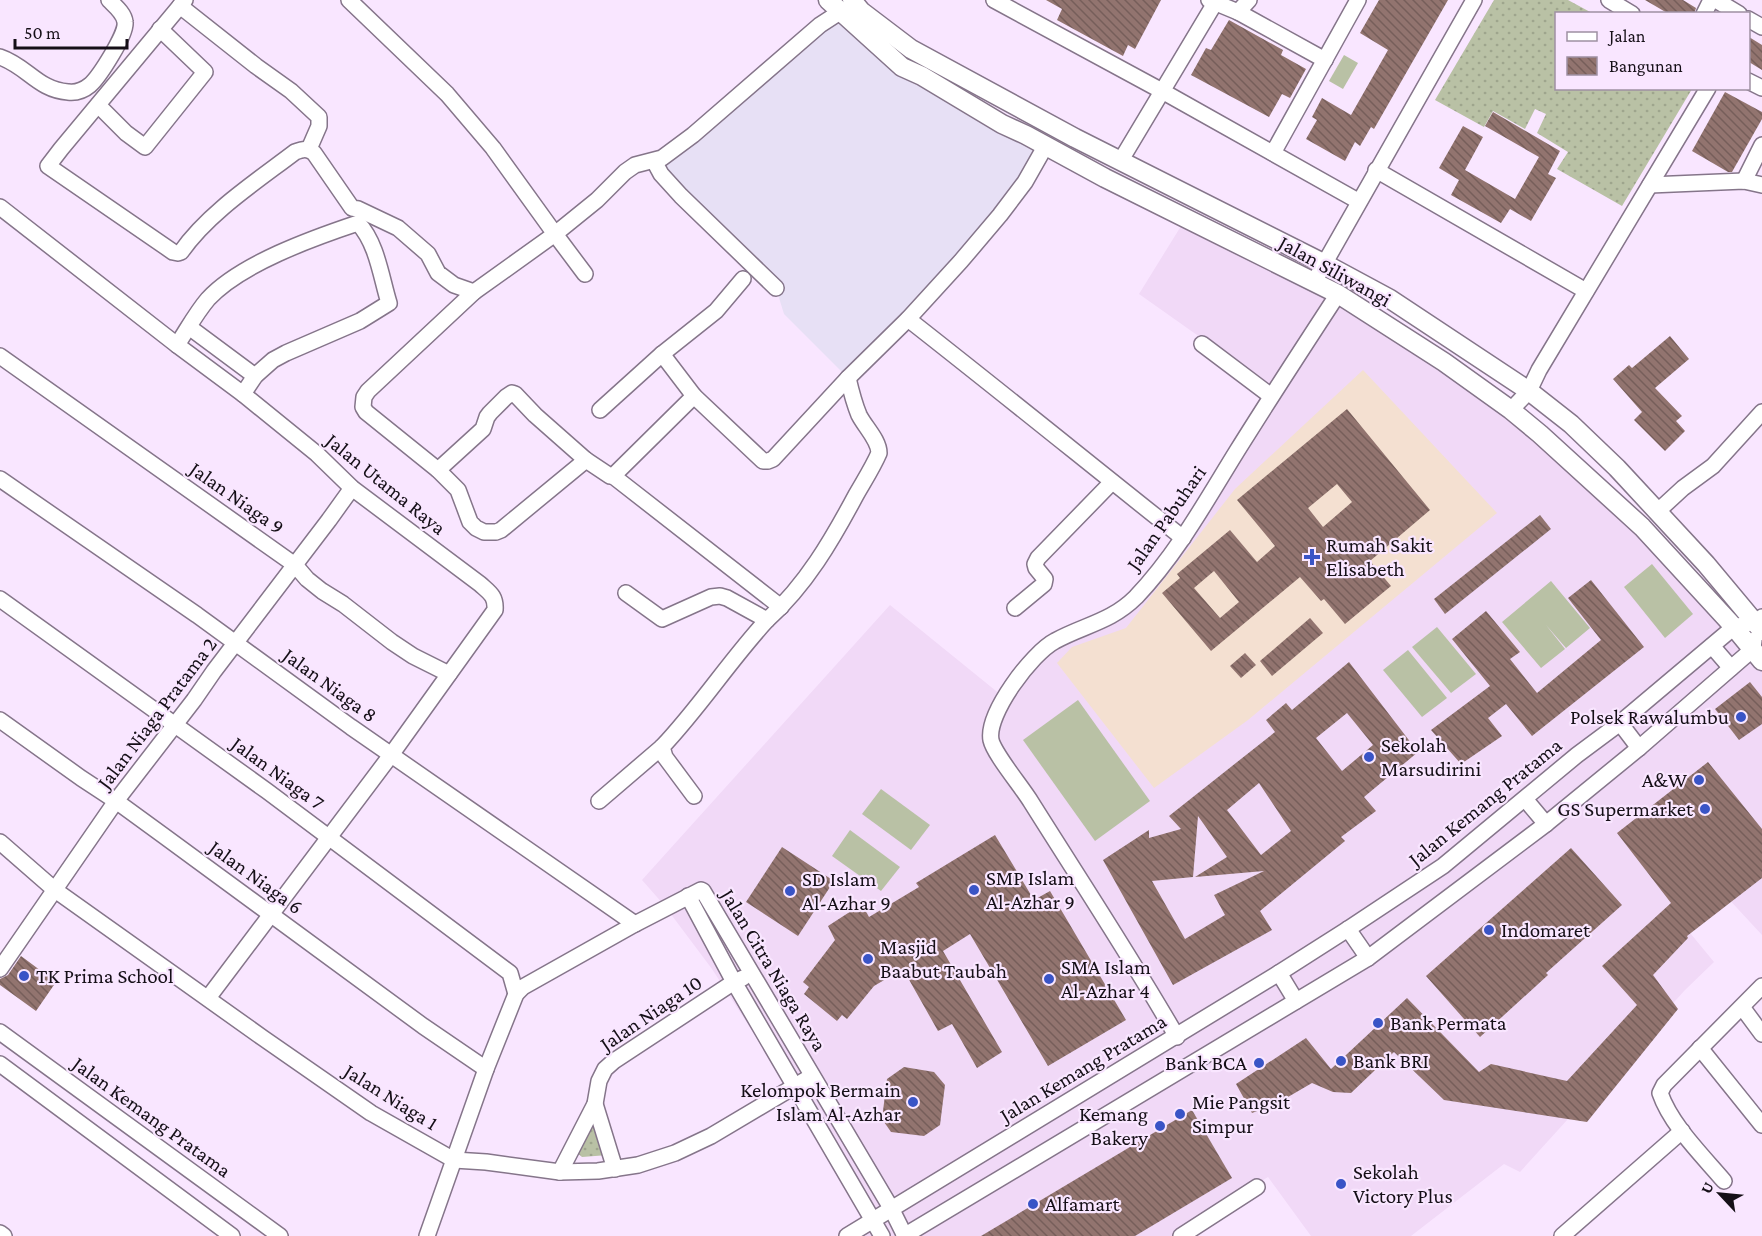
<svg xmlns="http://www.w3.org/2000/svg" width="1762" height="1236" viewBox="0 0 1762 1236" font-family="'Crimson Pro',serif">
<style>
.built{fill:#f1d9f7}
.industrial{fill:#e7e0f5}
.medical{fill:#f4e0d1}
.grass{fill:url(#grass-dots)}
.pitch{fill:#b9c1a5}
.building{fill:url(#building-back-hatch);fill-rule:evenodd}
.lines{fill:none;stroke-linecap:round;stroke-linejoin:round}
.minor-casing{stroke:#85758a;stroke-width:18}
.major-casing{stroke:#85758a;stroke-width:21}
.minor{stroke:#fff;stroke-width:15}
.major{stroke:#fff;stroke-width:18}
.poi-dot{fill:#3954c6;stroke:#f9e6ff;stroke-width:2}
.labels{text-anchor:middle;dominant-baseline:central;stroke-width:4.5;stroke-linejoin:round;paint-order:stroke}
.street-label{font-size:21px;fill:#150f17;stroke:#f9e6ff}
.poi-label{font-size:21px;fill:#150f17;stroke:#f9e6ff;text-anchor:start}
</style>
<defs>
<pattern id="grass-dots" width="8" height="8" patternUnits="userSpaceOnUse" patternTransform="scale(1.5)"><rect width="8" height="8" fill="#b9c1a5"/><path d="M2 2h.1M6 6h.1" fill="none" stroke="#9ea58d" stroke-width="1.8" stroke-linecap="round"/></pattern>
<pattern id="building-back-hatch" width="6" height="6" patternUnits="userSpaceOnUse" patternTransform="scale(1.5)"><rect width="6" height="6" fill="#92746f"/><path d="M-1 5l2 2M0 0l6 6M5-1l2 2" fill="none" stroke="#765e5a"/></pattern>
</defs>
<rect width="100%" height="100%" fill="#f9e6ff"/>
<polygon class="built" points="1186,218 1444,362 1675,555 1762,660 1762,935 1725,895 1686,928 1714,962 1685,990 1520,1172 1504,1164 1411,1236 1311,1236 1268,1177 1173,1236 866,1236 862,1200 712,969 664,905 642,880 890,605 1001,695 1059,631 1103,627 1178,541 1279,393 1139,294"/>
<polygon class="industrial" points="841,12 887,54 1046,145 1024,183 848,378 784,314 776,288 661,174 662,158"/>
<polygon class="medical" points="1363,370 1497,513 1248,720 1154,788 1057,663 1072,647 1126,628 1235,489"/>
<g class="grass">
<polygon points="1494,0 1568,0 1592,13 1556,14 1556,88 1692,89 1622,206 1557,169 1568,152 1537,133 1546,114 1535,109 1525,129 1493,111 1484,127 1435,100"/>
<polygon points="595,1114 608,1155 582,1157 576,1152"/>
</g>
<g class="pitch">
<polygon points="1344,55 1358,63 1343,89 1329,81"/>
<polygon points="1652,564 1693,614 1665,638 1624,587"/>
<polygon points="1551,581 1590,628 1566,648 1546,625 1565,649 1541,668 1502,622"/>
<polygon points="1437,627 1476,674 1451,693 1412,647"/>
<polygon points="1408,650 1447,698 1422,717 1383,670"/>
<polygon points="1078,700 1150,801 1095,841 1023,740"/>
<polygon points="881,789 930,825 911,850 862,814"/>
<polygon points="850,830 900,867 881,891 832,856"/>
</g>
<g class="building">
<polygon points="1046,0 1161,0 1135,49 1128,45 1123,56 1057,20 1062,9"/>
<polygon points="1379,0 1448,0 1374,129 1371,127 1360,146 1355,142 1345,161 1306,139 1317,120 1312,117 1322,98 1351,115 1388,50 1360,33"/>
<polygon points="1645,0 1683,0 1696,8 1694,14 1669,14"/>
<polygon points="1229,20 1283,50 1281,55 1306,69 1290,98 1282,94 1269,117 1191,75 1206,48 1211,50"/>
<polygon points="1749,37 1762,45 1762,70 1749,62"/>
<polygon points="1725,92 1762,112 1762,119 1732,172 1728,172 1692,151"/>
<polygon points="1493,112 1560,151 1548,174 1556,178 1531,221 1510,209 1501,223 1451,195 1459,180 1439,168 1463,126 1483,137 1465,170 1515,199 1539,157 1485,126"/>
<polygon points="1670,336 1689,359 1655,388 1682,416 1676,421 1685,431 1665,451 1634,420 1642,412 1613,379 1629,365 1632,368"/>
<path d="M1347,409L1430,510L1370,561L1391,586L1345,624L1324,599L1321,601L1300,577L1211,651L1162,593L1180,578L1177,574L1230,530L1257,562L1275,546L1237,500ZM1337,484L1352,502L1323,527L1308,508ZM1214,571L1239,602L1220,618L1194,588Z"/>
<polygon points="1540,515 1551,529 1445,614 1434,599"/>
<polygon points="1591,580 1644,647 1532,736 1506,704 1488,718 1502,736 1461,764 1431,730 1490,686 1452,639 1486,611 1520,652 1510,659 1537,693 1601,640 1568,598"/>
<polygon points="1310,618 1323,633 1272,676 1260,661"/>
<polygon points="1245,653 1256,665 1241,678 1230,666"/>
<path d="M1349,662L1418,752L1364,797L1376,811L1341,837L1345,841L1260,911L1272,930L1173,985L1103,860L1149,830V838L1181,829L1169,816L1275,732L1266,720L1286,703L1292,710ZM1347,713L1373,745L1342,771L1316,738ZM1259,783L1291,831L1261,855L1227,810ZM1198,816L1227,857L1195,877L1264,871L1214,895L1225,915L1185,939L1152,881L1193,877Z"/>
<polygon points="1750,682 1762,697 1762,724 1739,740 1715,709"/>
<polygon points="1708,762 1762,829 1762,878 1687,936 1688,938 1653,975 1678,1009 1587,1122 1444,1100 1394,1052 1351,1093 1333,1092 1312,1083 1276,1104 1252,1113 1236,1084 1306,1038 1331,1069 1407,998 1479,1072 1491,1064 1567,1081 1637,1005 1602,966 1671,903 1617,833"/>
<polygon points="995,835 1034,900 1050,891 1126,1020 1048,1066 970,934 943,951 1002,1052 977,1068 952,1024 938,1031 903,969 874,986 847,1019 842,1015 837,1021 804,994 809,987 803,982 835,940 828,926 862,904 869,917 919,887 916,883"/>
<polygon points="782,847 834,881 798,936 746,902"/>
<polygon points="1571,848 1622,905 1546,973 1548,975 1480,1037 1426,976"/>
<polygon points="21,956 56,982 36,1011 0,985 0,979 8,975"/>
<polygon points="904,1067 934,1072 945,1085 940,1125 924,1136 891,1132 882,1119 887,1079"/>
<polygon points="1192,1110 1232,1178 1135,1236 981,1236"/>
</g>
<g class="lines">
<g class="minor-casing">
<g id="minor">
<path d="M185,0L61,149L48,166L173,252L178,253L181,252C208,213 257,181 295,152C303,149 307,148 314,153L352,208L358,209L398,228L428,254L438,273L454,285L474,292"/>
<polyline points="349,0 447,94 493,148 555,234 474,292 368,391 364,397 363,407 366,412 438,470 458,490 470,522 476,528 484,532 496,532 501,530 586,460"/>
<polyline points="994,0 1162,91 1358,201"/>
<polyline points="1209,0 1238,12 1249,0"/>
<polyline points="1609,0 1632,14"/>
<polyline points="1716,0 1739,14"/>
<polyline points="180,6 256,66 291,91 319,117 319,126 309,149"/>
<polyline points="1238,12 1325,60"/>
<polyline points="1704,14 1711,0"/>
<polyline points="1748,19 1762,27"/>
<path d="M0,57C27,66 38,90 68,92C76,93 84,90 90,85C99,77 127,34 125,22C124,13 115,6 109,0"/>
<polyline points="1748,81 1762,88"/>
<polyline points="98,105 126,133 145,147 205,72 160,29"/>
<polyline points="1273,153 1358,0"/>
<polyline points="1121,160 1215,3"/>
<polyline points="654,161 661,174 681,196 776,288"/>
<polyline points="1376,170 1586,291"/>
<polyline points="1744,181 1762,145"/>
<polyline points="1650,185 1744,181 1762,185"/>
<path d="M0,207L177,345L243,394L317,454L352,488L480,584C490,593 496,596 495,610L391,755L208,998"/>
<polyline points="585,274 555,234 597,200 625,172 635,165 662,158 693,135 820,25 840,12"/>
<polyline points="1314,282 1474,0"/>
<path d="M908,319C1000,391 1091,465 1183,538"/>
<polyline points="189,327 255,376"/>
<polyline points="1202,344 1271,396"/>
<path d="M177,345C187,330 196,313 208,299C240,264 313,238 358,223C377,243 381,277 389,303L360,321L286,353L273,360L255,376L243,394"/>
<polyline points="662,354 694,396"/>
<polyline points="0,356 295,565 307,579 322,591 343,604 392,642 413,656 449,674"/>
<polyline points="600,410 662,354 716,311 743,279"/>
<polyline points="1511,410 1529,391 1539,370 1708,88"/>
<polyline points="438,470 483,429 487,417 490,413 506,397 512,393 515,394 535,415 586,460 610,476 613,476 694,396 763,461 768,461 773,459 848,378 908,319 961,261 1000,215 1025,182 1046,145"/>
<polyline points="613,476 781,607"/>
<polyline points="0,479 197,615 351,727 635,924"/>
<polyline points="1658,511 1683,488 1713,466 1762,412"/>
<path d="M626,593L662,619L711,597L720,596L727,598L767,620C806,585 832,540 856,495C864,481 873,467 879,453C879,440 865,427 859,415C854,403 851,391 848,378"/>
<polyline points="0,599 267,791 510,973 516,994"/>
<polyline points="1015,608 1044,584 1045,579 1036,568 1035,564 1038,558 1112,482"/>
<polyline points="1712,646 1731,668"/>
<polyline points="0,720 81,778 116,801 164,836 423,1026 486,1069"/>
<polyline points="1620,723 1639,748"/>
<path d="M694,796L665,757L662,747C700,707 730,660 767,620"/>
<polyline points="1525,799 1546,824"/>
<polyline points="599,801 662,747"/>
<polyline points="0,842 55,890 263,1038 371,1113 454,1160 486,1162 560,1172 598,1171 638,1165 675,1153 711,1136 812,1076"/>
<polyline points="688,896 734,982 882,1236"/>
<polyline points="1348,929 1368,958"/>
<polyline points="0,969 116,801 194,700 214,671 329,520 352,488"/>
<polyline points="1279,973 1296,1001"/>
<polyline points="1742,1007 1762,1034"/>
<polyline points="0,1032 280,1236"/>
<path d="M1177,1037C1131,957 1080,880 1031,802C1022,787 994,754 991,740C986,714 1032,653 1055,641C1084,625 1111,622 1136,597C1177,554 1206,501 1237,451C1270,398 1304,346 1338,294"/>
<polyline points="1700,1048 1762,1125"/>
<polyline points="0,1064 232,1236"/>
<polyline points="595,1104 615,1169"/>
<polyline points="560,1172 595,1104 599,1081 605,1069 614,1061 734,982 743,978"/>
<path d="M1724,1181C1702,1155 1671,1125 1660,1093L1664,1085L1762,986"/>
<polyline points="0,1233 4,1236"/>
<polyline points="427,1236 486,1069 516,994 523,987 635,924 701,890 703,891 891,1208 905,1236"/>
<polyline points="847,1236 1279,973 1348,929 1443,866 1577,755 1620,723 1734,627 1755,622 1762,617"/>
<polyline points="904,1236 1368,958 1546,824 1639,748 1753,649 1754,640"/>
<polyline points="1181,1236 1257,1187"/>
<polyline points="1562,1236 1682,1131"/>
</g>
</g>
<g class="major-casing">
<g id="major">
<polyline points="828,0 902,67 922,76 1002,124 1026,135 1105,178 1338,294 1444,362 1511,410 1540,434 1642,527 1734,627 1762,661"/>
<polyline points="852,0 861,11 911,49 1075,138 1325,264 1390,299 1529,391 1571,424 1617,468 1706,564 1762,631"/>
</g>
</g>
<use href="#minor" class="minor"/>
<use href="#major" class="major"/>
</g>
<g class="poi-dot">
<path d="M1309 548h6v6h6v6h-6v6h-6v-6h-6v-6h6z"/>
<circle cx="1741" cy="717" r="6"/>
<circle cx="1369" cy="757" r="6"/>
<circle cx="1699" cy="780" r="6"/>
<circle cx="1705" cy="809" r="6"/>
<circle cx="974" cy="890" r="6"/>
<circle cx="790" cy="891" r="6"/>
<circle cx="1489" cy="930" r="6"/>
<circle cx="868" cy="959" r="6"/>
<circle cx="24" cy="976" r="6"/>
<circle cx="1049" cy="979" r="6"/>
<circle cx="1378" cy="1023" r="6"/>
<circle cx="1341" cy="1061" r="6"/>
<circle cx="1259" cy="1063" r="6"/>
<circle cx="913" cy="1102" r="6"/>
<circle cx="1180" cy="1114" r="6"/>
<circle cx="1160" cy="1126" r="6"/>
<circle cx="1341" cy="1184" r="6"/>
<circle cx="1033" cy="1204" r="6"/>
</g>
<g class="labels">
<g class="street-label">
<text transform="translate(1335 271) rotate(29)">Jalan Siliwangi</text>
<text transform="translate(386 484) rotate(39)">Jalan Utama Raya</text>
<text transform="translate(237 498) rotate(35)">Jalan Niaga 9</text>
<text transform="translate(1166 518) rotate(-55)">Jalan Pabuhari</text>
<text transform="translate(330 685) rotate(36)">Jalan Niaga 8</text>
<text transform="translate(157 713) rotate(-53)">Jalan Niaga Pratama 2</text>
<text transform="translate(278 773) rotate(36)">Jalan Niaga 7</text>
<text transform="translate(1485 802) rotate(-39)">Jalan Kemang Pratama</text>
<text transform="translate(256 877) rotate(36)">Jalan Niaga 6</text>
<text transform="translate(774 970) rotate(59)">Jalan Citra Niaga Raya</text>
<text transform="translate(651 1013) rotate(-34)">Jalan Niaga 10</text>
<text transform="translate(1083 1068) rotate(-31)">Jalan Kemang Pratama</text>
<text transform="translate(391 1097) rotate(32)">Jalan Niaga 1</text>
<text transform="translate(152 1117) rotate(36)">Jalan Kemang Pratama</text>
</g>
<g class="poi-label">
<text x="1326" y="545">Rumah Sakit<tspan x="1326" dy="24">Elisabeth</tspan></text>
<text x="1729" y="717" text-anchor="end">Polsek Rawalumbu</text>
<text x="1381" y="745">Sekolah<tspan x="1381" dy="24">Marsudirini</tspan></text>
<text x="1687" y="780" text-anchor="end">A&amp;W</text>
<text x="1693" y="809" text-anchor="end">GS Supermarket</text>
<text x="986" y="878">SMP Islam<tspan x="986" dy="24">Al-Azhar 9</tspan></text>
<text x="802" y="879">SD Islam<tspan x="802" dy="24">Al-Azhar 9</tspan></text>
<text x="1501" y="930">Indomaret</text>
<text x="880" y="947">Masjid<tspan x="880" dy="24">Baabut Taubah</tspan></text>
<text x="1061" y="967">SMA Islam<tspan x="1061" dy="24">Al-Azhar 4</tspan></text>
<text x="36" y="976">TK Prima School</text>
<text x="1390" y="1023">Bank Permata</text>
<text x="1353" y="1061">Bank BRI</text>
<text x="1247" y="1063" text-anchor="end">Bank BCA</text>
<text x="901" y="1090" text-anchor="end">Kelompok Bermain<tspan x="901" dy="24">Islam Al-Azhar</tspan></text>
<text x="1192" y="1102">Mie Pangsit<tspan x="1192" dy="24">Simpur</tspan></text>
<text x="1148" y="1114" text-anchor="end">Kemang<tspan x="1148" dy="24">Bakery</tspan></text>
<text x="1353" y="1172">Sekolah<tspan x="1353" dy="24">Victory Plus</tspan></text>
<text x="1045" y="1204">Alfamart</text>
</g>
</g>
<rect x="1555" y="12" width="195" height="78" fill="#f9e6ff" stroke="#9e90a2" stroke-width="1.5"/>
<rect x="1567" y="32" width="30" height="9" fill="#ffffff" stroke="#9e90a2" stroke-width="1.5"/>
<text x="1609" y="42" font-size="18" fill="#150f17">Jalan</text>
<rect x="1567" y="57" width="30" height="18" fill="url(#building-back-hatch)" stroke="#9e90a2" stroke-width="1.5"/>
<text x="1609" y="72" font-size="18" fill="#150f17">Bangunan</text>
<g transform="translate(1720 1194) rotate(296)" stroke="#f9e6ff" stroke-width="4.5" paint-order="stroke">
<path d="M0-4.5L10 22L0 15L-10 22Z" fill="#150f17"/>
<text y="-9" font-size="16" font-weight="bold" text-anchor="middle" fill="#150f17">U</text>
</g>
<path d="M15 39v9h112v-9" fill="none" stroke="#150f17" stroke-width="3"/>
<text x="24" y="39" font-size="18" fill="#150f17" stroke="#f9e6ff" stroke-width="4.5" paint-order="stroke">50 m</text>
</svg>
